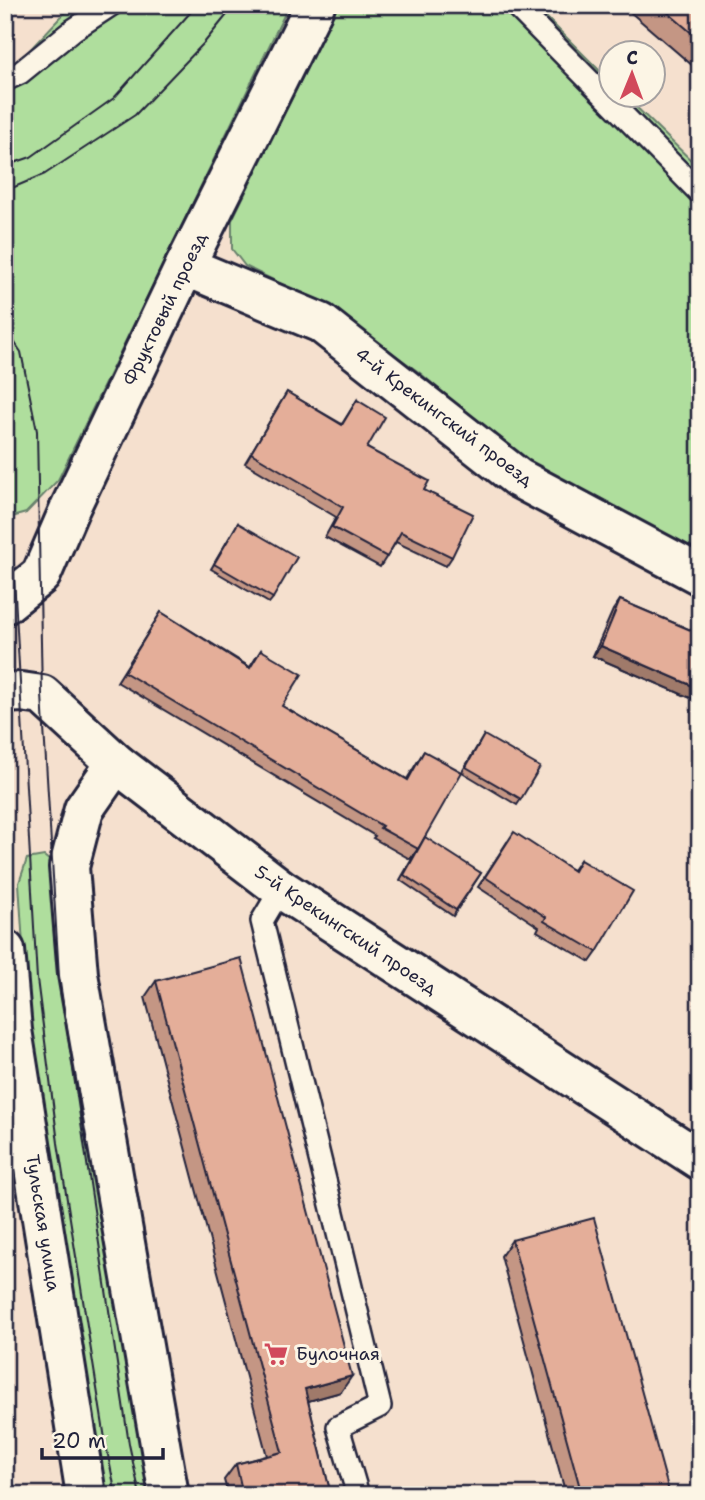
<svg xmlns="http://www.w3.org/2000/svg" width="705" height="1500" viewBox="0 0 705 1500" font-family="'Shantell Sans',sans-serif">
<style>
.green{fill:#afde9d;stroke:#68806c;stroke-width:2}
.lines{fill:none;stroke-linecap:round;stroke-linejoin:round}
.lane-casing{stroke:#22223b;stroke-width:26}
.street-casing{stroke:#22223b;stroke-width:44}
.secondary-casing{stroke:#22223b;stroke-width:44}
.lane{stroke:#fcf5e5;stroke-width:21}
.street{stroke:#fcf5e5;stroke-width:38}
.secondary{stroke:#fcf5e5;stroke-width:38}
.tram{stroke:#22223b;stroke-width:2}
.wall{fill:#c49684;stroke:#22223b;stroke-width:2}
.shaded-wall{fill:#a07a6b;stroke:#22223b;stroke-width:2}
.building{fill:#e4ae99;stroke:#22223b;stroke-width:2}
.labels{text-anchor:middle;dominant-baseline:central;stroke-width:6;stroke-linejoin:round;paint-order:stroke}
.street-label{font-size:18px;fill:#22223b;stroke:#fcf5e5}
.poi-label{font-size:18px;fill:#22223b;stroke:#fcf5e5;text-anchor:start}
</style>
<rect width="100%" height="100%" fill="#f5e0ce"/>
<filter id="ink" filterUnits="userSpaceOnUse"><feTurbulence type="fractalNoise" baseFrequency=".0143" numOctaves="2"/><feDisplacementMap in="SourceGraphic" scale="14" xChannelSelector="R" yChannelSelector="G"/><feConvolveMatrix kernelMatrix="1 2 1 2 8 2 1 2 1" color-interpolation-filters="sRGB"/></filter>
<g filter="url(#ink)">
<g class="green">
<polygon points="72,5 289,5 58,480 26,513 5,519 5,68 25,55"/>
<polygon points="338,5 534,5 610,81 610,94 624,95 700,169 700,561 524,461 420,373 331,308 245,266 232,249 232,220"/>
<polygon points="44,856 57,867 156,1495 106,1495 95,1444 46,1138 25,977 19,883 27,859"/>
</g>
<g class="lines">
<g class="lane-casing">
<g id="lane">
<polyline points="515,5 700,193"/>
<polyline points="5,80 20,73 73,30 111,5"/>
<polyline points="281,889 262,921 380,1406 338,1427 358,1495"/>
</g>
</g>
<g class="street-casing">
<g id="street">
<polyline points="185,266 321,323 518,478 700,575"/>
<polyline points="5,693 21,692 42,695 116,763 281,889 700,1160"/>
<polyline points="116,763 84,809 69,867 78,974 169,1495"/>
</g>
</g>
<g class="secondary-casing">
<g id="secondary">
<polyline points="5,604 41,575 69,510 185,266 315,5"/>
<polyline points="5,950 12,1030 86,1495"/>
</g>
</g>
<use href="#lane" class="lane"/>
<use href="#street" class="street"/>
<use href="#secondary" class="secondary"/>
<g class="tram">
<polyline points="5,166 31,157 114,98 197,5"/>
<polyline points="5,191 45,174 135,115 204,43 235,5"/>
<polyline points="5,328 21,352 37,431 42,695 59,976 129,1444 140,1495"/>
<polyline points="5,421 37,979 58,1143 106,1445 116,1495"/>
</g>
</g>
<g class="wall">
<polygon points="622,5 700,5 700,72"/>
<polygon points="287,392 342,424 357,400 367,448 424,490 452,557 446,566 396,542 380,567 325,537 336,517 245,463"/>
<polygon points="238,523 273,598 269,603 211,569"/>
<polygon points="620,600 700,634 700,702 593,656 613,610"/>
<polygon points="161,612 250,667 261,650 282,706 407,779 424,751 418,849 410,859 373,838 375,836 117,682"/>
<polygon points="484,735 521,799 517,805 462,772"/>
<polygon points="507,842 573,870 580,860 597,952 590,962 537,931 539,927 478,887"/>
<polygon points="421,843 481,873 453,916 400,880"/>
<polygon points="156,981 341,1392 308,1401 331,1495 228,1495 224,1480 236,1464 267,1456 145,997"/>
<polygon points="700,1018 700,1028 695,1025"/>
<polygon points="512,1240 670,1495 566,1495 501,1256"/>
</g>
<g class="shaded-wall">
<polygon points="601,646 700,689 700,702 593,656"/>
<polygon points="352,1376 341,1392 294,1405 305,1389"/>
</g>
<g class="building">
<polygon points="659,5 700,5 700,40"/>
<polygon points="287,392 342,425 357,400 385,417 367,448 429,481 424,490 473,514 452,557 401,532 387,557 332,527 343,507 251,453"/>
<polygon points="238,523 297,557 273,598 214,564"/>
<polygon points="620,600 700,634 700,689 601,646"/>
<polygon points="161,612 250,668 261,650 302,674 282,706 408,780 424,751 462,772 418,849 380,828 382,826 124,672"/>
<polygon points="484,735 540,767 521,799 466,767"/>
<polygon points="514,832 574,871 580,860 633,891 597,952 544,921 546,917 485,877"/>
<polygon points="425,837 481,873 456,910 404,875"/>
<polygon points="241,958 352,1376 305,1389 331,1495 243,1495 236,1464 282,1452 156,981"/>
<polygon points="594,1218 670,1495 582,1495 512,1240"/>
</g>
</g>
<defs>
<g id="supermarket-bare" transform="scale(1.89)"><path d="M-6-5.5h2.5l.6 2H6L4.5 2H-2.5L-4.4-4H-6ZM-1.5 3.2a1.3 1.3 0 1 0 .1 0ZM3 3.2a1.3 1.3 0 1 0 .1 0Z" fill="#d1495b" stroke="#fcf5e5" stroke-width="2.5" paint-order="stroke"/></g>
</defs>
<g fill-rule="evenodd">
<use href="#supermarket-bare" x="276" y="1354"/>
</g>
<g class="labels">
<g class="street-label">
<text transform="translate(165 309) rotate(-64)">Фруктовый проезд</text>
<text transform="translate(444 417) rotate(37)">4-й Крекингский проезд</text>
<text transform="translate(346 930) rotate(34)">5-й Крекингский проезд</text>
<text transform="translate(43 1223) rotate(81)">Тульская улица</text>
</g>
<g class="poi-label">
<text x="296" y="1354">Булочная</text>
</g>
</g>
<rect width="705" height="1500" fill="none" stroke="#fcf5e5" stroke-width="28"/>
<rect x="14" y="14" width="677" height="1472" fill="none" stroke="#22223b" stroke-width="2.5" filter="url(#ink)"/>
<g transform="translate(632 74) rotate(1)"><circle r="33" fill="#fcf5e5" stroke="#a5a1a1" stroke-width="2"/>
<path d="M0-5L12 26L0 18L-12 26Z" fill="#d1495b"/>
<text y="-10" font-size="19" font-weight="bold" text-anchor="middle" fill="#22223b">С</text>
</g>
<path d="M42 1448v10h121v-10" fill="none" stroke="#22223b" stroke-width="3.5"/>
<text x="52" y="1448" font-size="21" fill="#22223b" stroke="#fcf5e5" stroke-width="5" paint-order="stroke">20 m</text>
</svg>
